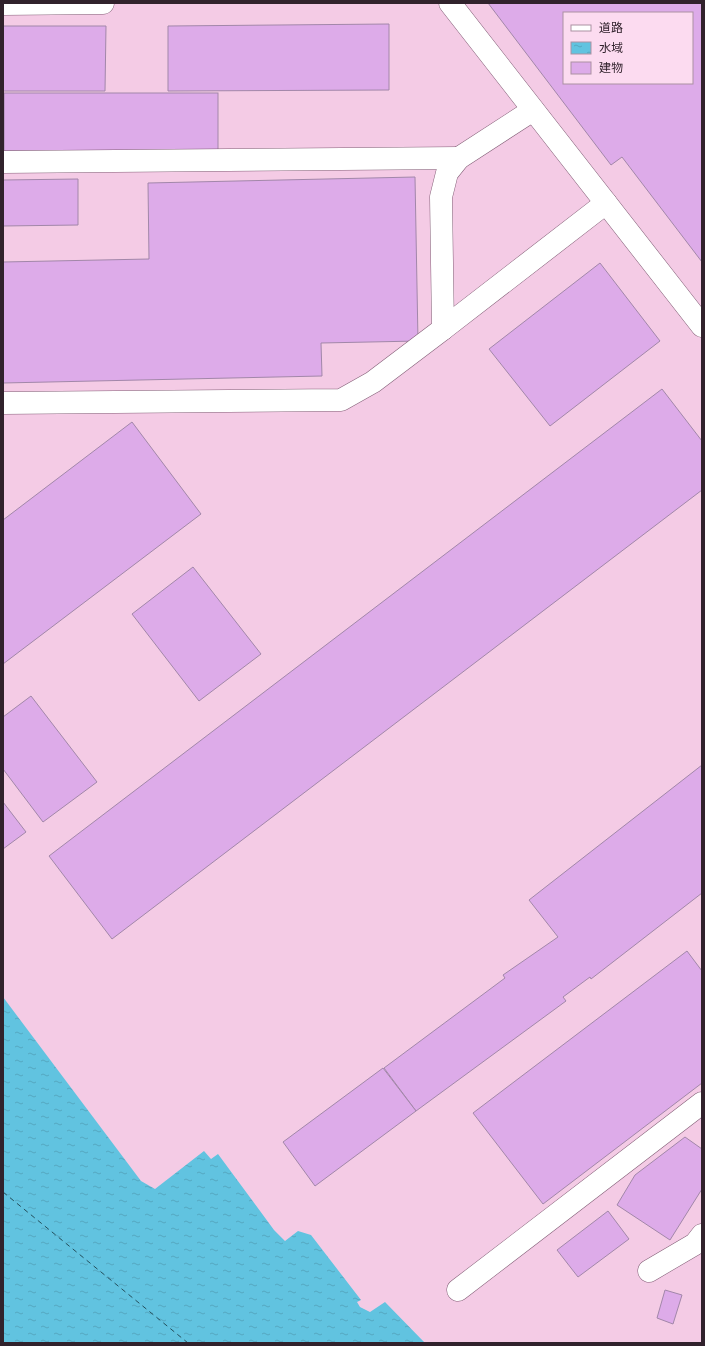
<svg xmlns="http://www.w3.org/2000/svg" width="705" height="1346" viewBox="0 0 705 1346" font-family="Ubuntu,'Noto Sans JP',sans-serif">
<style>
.water{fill:url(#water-ripples)}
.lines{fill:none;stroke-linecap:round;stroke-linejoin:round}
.ferry{stroke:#244f5c;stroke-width:1;stroke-dasharray:5 4;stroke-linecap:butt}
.building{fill:#ddabe9;stroke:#a287a9;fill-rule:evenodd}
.minor-casing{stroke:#835f77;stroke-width:23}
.minor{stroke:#fff;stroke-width:22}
</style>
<defs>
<pattern id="water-ripples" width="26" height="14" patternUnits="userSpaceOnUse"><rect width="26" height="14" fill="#61c3e0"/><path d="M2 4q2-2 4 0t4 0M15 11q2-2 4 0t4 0" fill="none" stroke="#55a7c0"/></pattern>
</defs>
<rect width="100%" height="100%" fill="#f4cbe5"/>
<polygon class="water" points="3,997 141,1181 155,1189 204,1151 211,1159 218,1154 274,1230 285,1241 298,1231 311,1235 361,1300 357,1302 360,1307 370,1312 385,1302 425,1343 3,1343"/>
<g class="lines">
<polyline class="ferry" points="3,1192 188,1343"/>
</g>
<g class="building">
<path d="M488,3H702V262L622,157L611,165ZM564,13H692V83H564Z"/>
<polygon points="389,24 389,90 168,91 168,26"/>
<polygon points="3,26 106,26 105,91 3,91"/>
<rect x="4" y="93" width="214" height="58"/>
<polygon points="415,177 418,341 321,343 322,376 3,383 3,262 149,259 148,183"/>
<polygon points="78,179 78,225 3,226 3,180"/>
<polygon points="600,263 660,341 550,426 489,349"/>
<polygon points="662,389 702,441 702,490 112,939 49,856"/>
<polygon points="132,422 201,514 3,664 3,520"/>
<polygon points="193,567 261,654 199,701 132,614"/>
<polygon points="31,696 97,782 43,822 3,769 3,717"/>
<polygon points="702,765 702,893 591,979 590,977 563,997 566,1001 416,1111 384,1068 505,978 503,975 558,937 529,900"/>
<polygon points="3,802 26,832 3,849"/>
<polygon points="687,951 702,971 702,1083 543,1204 473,1113"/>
<polygon points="383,1068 416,1111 315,1186 283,1142"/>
<polygon points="685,1137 702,1149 702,1189 670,1240 617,1205 635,1175"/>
<polygon points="608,1211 629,1239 578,1277 557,1250"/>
<polygon points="665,1290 682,1295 673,1324 657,1318"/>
</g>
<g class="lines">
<g class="minor-casing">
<g id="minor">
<polyline points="450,3 702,326"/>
<polyline points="3,4 103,3"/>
<polyline points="3,162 459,158"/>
<polyline points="443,329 606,203"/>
<polyline points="3,403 341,400 373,382 443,329 441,197 447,173 459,158 533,110"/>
<polyline points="649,1271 695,1244 702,1235"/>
<polyline points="458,1290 702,1103"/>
</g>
</g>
<use href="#minor" class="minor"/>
</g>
<rect width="705" height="1346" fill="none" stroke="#31222c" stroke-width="8"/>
<rect x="563" y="12" width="130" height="72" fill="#fcdbf0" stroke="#ab91a2"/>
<rect x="571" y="25" width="20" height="6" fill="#ffffff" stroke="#ab91a2"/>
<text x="599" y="32" font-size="12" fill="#31222c">道路</text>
<rect x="571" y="42" width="20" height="12" fill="url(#water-ripples)" stroke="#ab91a2"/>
<text x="599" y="52" font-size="12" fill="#31222c">水域</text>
<rect x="571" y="62" width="20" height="12" fill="#ddabe9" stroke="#ab91a2"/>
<text x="599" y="72" font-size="12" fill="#31222c">建物</text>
</svg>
